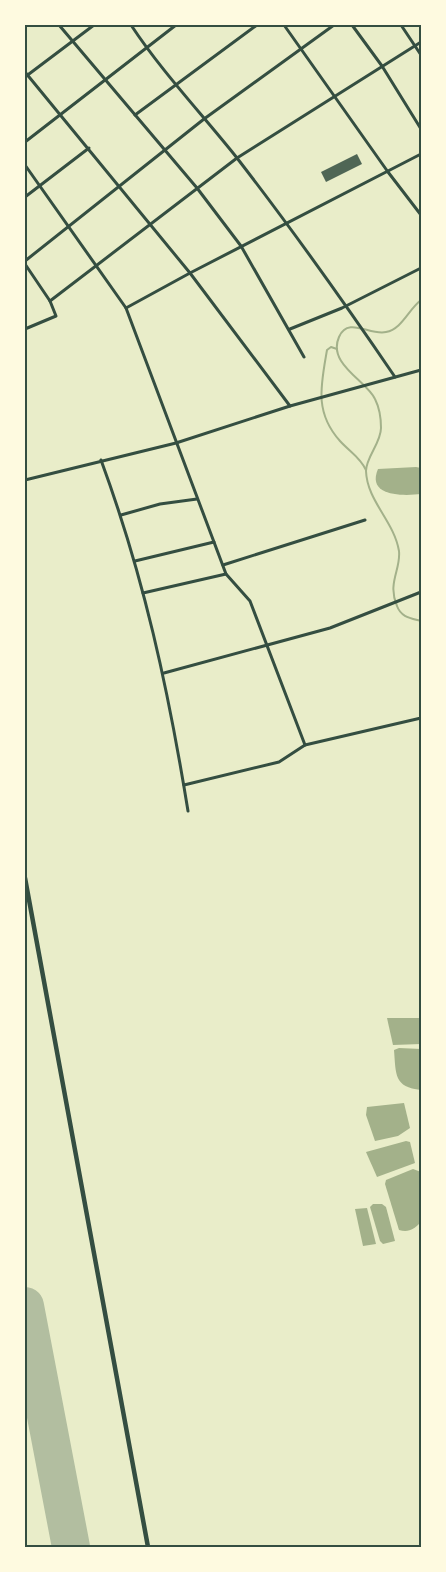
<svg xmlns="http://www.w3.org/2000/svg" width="446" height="1572" viewBox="0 0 446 1572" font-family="'DejaVu Sans',sans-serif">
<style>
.water{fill:#a3b18a}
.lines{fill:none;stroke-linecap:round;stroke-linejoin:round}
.stream{stroke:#a3b18a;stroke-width:2}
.runway{stroke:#b2bea0;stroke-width:38}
.building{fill:#4f6655}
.minor{stroke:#344e41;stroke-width:3}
.tertiary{stroke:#344e41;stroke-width:4.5}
.neatline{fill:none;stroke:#344e41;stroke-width:2}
</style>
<rect width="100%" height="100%" fill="#e9edc9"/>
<g class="water">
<path d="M416,467L421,468V494C404,496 366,497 378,469Z"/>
<polygon points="387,1018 421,1018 421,1044 393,1045"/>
<path d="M399,1048L421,1049V1090C394,1087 396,1075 394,1050Z"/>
<polygon points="404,1103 410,1128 398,1136 375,1141 366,1115 367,1107"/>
<polygon points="406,1141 410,1142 415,1163 377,1177 366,1152"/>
<path d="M413,1169L421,1172V1222C414,1229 409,1233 399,1230L385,1184L386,1180Z"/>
<polygon points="373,1204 382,1204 386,1207 395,1241 383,1244 380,1241 370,1207"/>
<polygon points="367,1208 376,1244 363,1246 355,1209"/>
</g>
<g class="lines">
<g class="stream">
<path d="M421,300C408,310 402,329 386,332C370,336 348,316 339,337C327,364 367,381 375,399C379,407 381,419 381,428C381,443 366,457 366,471C367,501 394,521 399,551C401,570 387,583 397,606C401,617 410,618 421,621"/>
<path d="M337,349L331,347L327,350C321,385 314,412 340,441C350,452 360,457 366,470"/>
</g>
<polyline class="runway" points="25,1306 71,1547"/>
</g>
<polygon class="building" points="357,154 362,164 326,182 321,172"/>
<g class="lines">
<g class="minor">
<polyline points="59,25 197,188 241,246 304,357"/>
<path d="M131,25C162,72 202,114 237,158C292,229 344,302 395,377"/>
<polyline points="284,25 388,172 421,215"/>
<polyline points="352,25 382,66 421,129"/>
<polyline points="401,25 421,55"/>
<polyline points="25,72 190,273 290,406"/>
<polyline points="25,77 94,25"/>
<polyline points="135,115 257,25"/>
<polyline points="25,142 176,25"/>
<polyline points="25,165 126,308 226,574 250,601 305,745"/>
<polyline points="25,197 89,148"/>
<polyline points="25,261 204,119 334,25"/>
<polyline points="25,264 50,301 56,316 25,329"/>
<polyline points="50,301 237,158 421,42"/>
<polyline points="126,308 190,273 421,154"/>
<polyline points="290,329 342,308 421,268"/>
<path d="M101,460C144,577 168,688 188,811"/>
<polyline points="25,480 176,443 290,406 421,370"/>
<polyline points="121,515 160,504 197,499"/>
<polyline points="135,561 214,542"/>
<polyline points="223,565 365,520"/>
<polyline points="143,593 226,574"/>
<polyline points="164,673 330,628 421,592"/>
<polyline points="184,785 279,762 305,745 421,718"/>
</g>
<polyline class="tertiary" points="25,878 148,1547"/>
</g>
<rect width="446" height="1572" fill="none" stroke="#fefae0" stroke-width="52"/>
<rect x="26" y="26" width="394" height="1520" class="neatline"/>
</svg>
